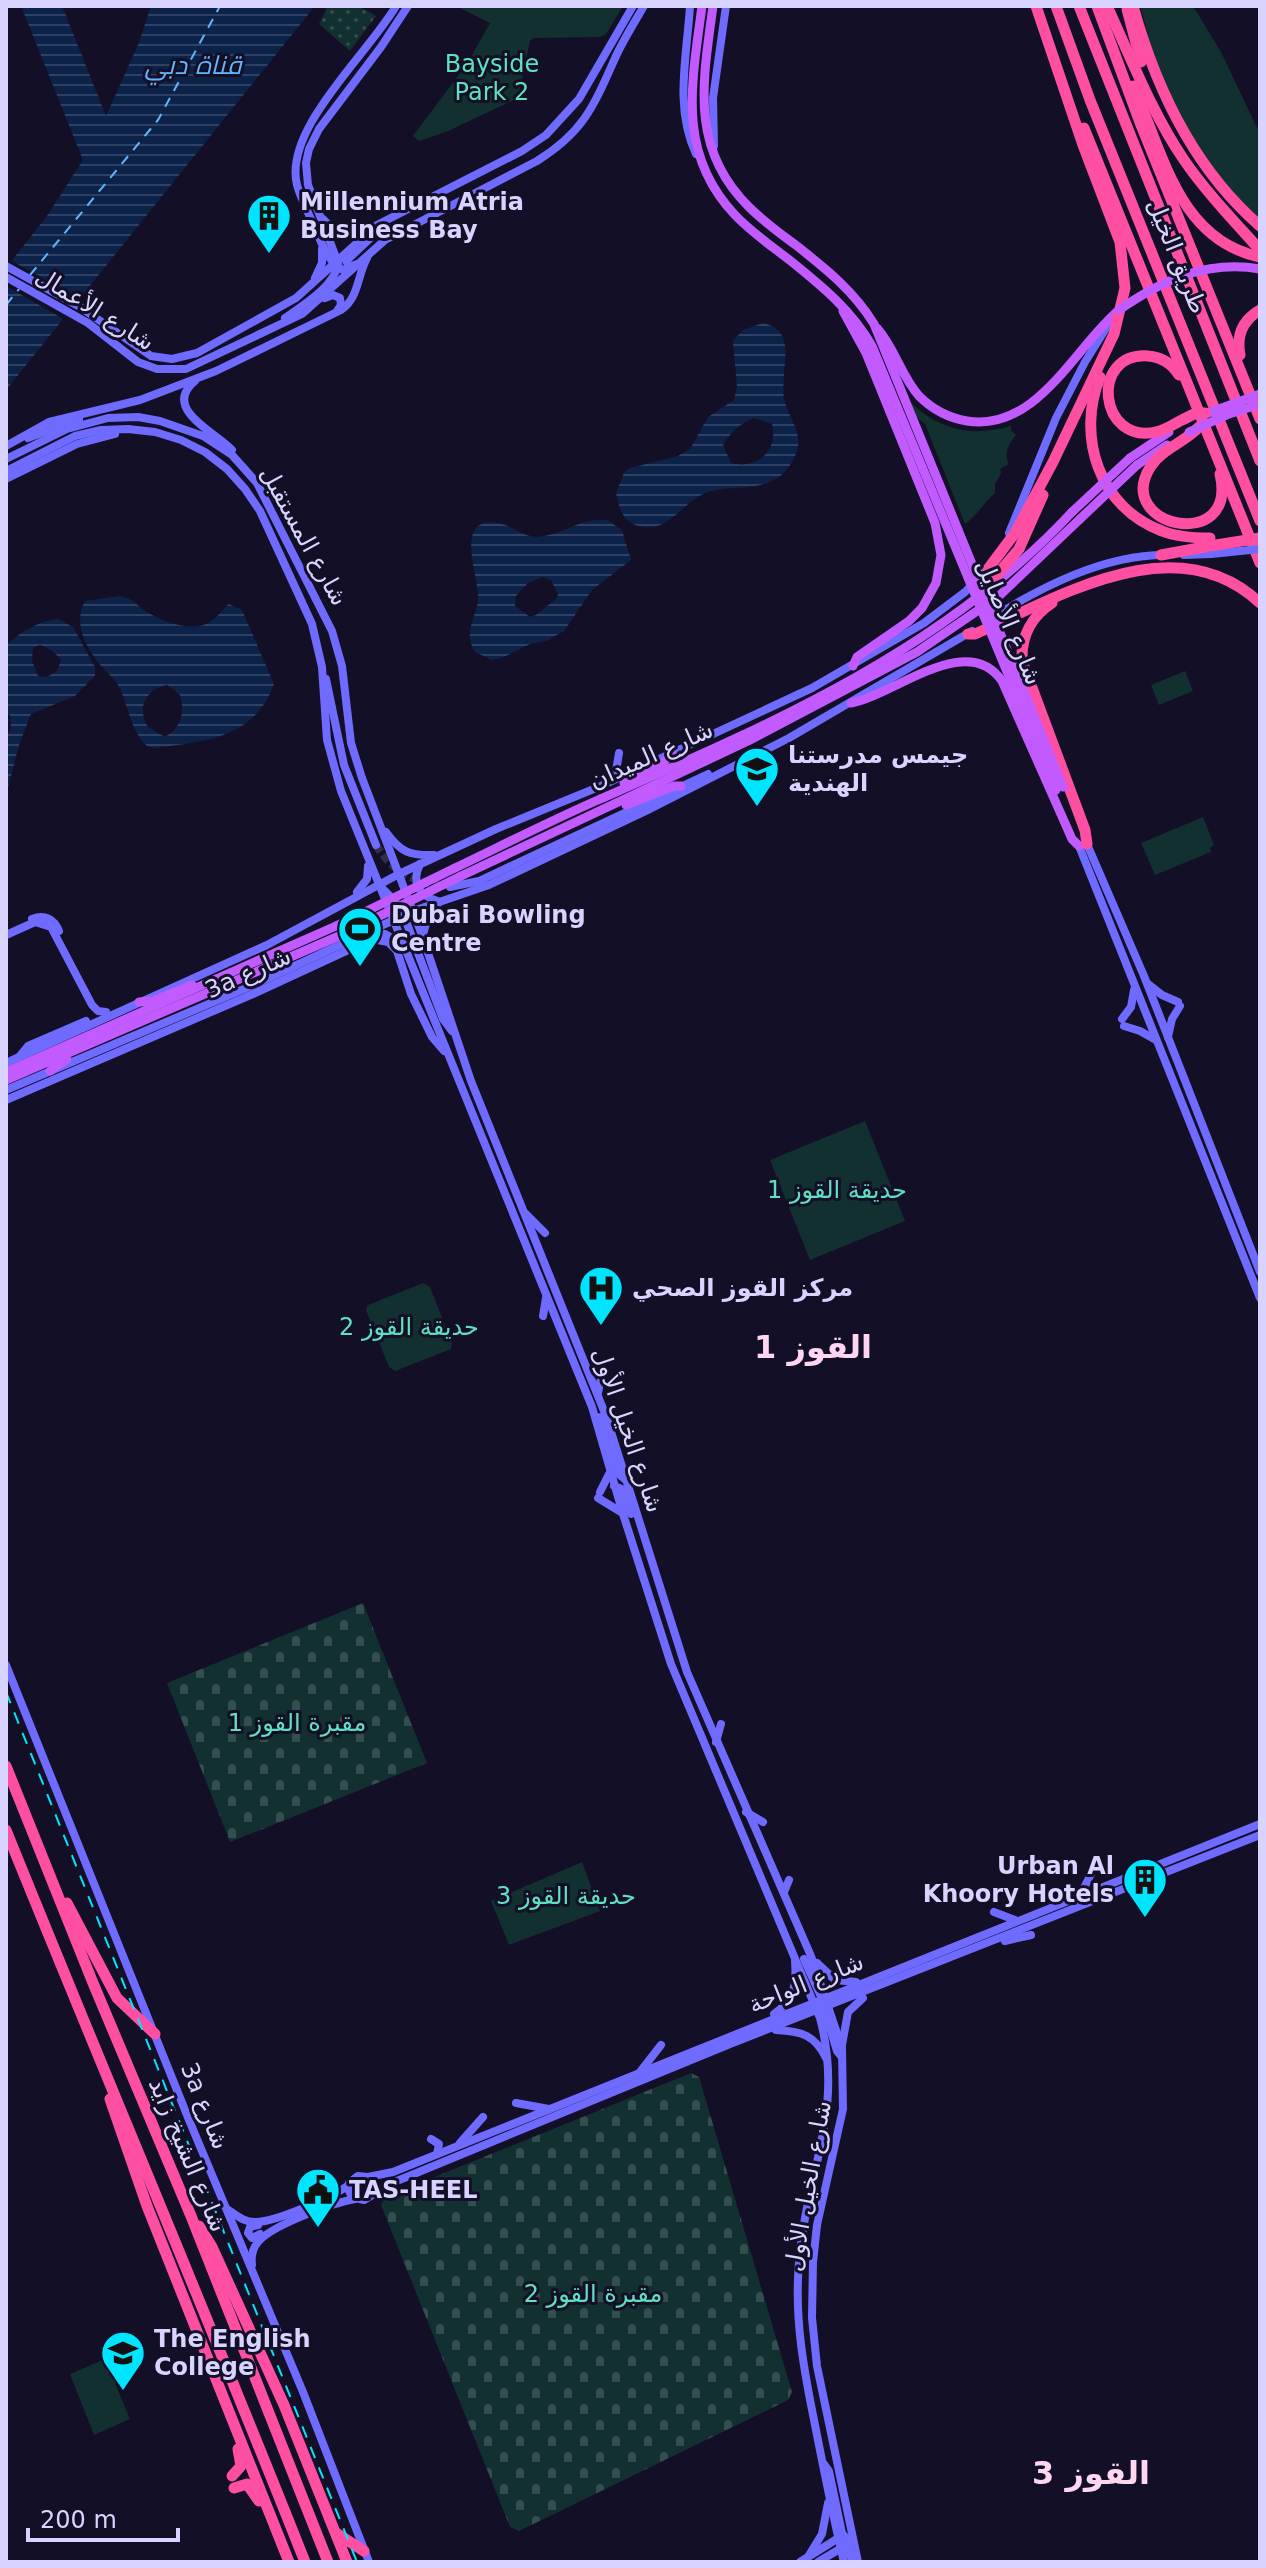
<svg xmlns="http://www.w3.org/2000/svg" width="1266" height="2568" viewBox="0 0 1266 2568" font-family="'DejaVu Sans',Cairo,sans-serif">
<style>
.grass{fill:url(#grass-dots)}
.cemetery{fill:url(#cemetery-stones)}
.green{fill:#12302f}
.water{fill:url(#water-rules);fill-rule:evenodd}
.pier{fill:#130f26}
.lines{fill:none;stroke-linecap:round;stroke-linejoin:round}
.ferry{stroke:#62b6ff;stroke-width:2;stroke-dasharray:10 8;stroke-linecap:butt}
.secondary-tunnel{stroke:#312d47;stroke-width:8;stroke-dasharray:8 4;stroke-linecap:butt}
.secondary{stroke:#6f6bff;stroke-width:8}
.primary{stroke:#c25bff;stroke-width:9}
.highway{stroke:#ff4fa3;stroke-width:11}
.rail{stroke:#00e5ff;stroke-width:2;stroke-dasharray:12 10;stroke-linecap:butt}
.secondary-bridge{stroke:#6f6bff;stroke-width:8}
.primary-bridge{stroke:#c25bff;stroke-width:9}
.highway-bridge{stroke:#ff4fa3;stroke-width:11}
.labels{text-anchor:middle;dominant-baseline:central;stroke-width:6;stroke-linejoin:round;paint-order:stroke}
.park-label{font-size:24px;fill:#5fe0c0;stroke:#130f26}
.poi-label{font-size:24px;font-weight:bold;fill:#d9d4ff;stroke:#130f26;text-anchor:start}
.street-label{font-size:24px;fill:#d9d4ff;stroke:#130f26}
.water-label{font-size:26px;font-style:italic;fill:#62b6ff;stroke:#130f26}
.district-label{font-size:32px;font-weight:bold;fill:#ffd6f0;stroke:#130f26}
</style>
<defs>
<pattern id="grass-dots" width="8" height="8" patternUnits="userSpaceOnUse" patternTransform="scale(2)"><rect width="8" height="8" fill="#12302f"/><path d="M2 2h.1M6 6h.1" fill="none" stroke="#344d4e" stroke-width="1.8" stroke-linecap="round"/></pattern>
<pattern id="cemetery-stones" width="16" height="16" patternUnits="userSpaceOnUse" patternTransform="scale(2)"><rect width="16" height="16" fill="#12302f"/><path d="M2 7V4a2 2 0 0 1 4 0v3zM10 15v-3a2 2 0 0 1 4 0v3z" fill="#344d4e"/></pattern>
<pattern id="water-rules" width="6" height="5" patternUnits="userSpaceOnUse" patternTransform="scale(2)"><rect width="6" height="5" fill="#0c2248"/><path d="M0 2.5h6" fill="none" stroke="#2f4163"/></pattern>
</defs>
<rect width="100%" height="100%" fill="#130f26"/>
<polygon class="grass" points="328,6 359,6 376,16 350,51 319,24"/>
<g class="cemetery">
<polygon points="363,1603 427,1763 230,1842 167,1683"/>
<polygon points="691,2073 699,2077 792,2392 788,2400 519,2531 510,2527 381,2205 385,2197"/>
</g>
<g class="green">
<polygon points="456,6 623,6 606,34 600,37 533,38 530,41 518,98 448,131 419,141 413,136 467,64 490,23"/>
<path d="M1140,6H1193L1221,52L1260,134V219C1220,186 1182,125 1162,77C1152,55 1147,29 1140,6Z"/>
<path d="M911,403C941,431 973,437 1011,426V430L1016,435C1009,443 1003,454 1009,464L1000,469L1001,473L995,484V493C983,503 977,516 965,524L925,424L916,417Z"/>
<polygon points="1185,671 1193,691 1159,705 1151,685"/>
<polygon points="1203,817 1214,845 1210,848 1211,852 1155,875 1141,843"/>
<polygon points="865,1121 905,1221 810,1260 770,1160"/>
<polygon points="423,1283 430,1287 452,1343 451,1349 395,1371 389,1367 366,1310 368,1305"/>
<polygon points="582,1862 600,1911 509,1945 491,1901"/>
<polygon points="105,2359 130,2419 94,2435 70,2374"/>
</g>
<g class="water">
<polygon points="21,6 62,6 106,116 138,45 151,6 315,6 6,390 6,268 47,216 83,160"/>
<path d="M763,323C790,329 786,351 784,372C784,382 782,393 785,403C792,424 806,437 793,460C775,494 742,484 712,491C683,497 672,535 638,526C622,522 619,507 616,493L624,473L630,468L678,456L690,449L708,417L734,400L737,387L733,341L743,330ZM754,418L772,424C779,451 756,470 731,463L723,445C730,433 740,423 754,418Z"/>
<path d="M596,520H607L622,530L631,560L592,590L564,631L546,641L530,644L504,657L492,660L475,652C461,630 480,615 478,593C476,571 454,511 502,524C514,527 523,537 537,537C558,536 575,522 596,520ZM542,577L551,580L558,594L557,598L536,615L530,617L515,606L516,596L527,584Z"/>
<path d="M119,596C133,598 136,605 147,612C163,622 193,633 210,622C217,618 222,610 229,604L242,610L274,684C254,739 205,741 154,748L147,746C129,729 129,704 117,683C114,678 108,674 104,669C87,650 72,625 85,601ZM167,685L180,695C185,713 182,727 165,737L148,727C136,708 146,689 167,685Z"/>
<path d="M58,619L73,627L95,667V676L75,696L31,714L19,745L6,795V739L11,728L10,715L6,713V645C22,632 37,621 58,619ZM40,645L53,651L61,660L57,671L47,677L38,676L32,661L33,648Z"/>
</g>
<polygon class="pier" points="8,259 72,294 83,301 67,321 6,286"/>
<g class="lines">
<g class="ferry">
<polyline points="30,275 158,120 220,6"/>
<polyline points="6,305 19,289"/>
</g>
<path class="secondary-tunnel" d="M376,845C393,872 411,881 443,886"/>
<g class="secondary">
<path d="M690,6C687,56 674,107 696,154"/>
<polyline points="714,146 713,98 726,6"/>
<path d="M323,219C335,234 349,238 366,228"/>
<polyline points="337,260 308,185 306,163 309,149 319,129 381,47 408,6"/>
<polyline points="357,264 349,267 346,261 380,229"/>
<polyline points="6,266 80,307 151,356 172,359 197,353 296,298 377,225 522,151 546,135 579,99 633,6"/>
<path d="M348,272C330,267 323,247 316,230C310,216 301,200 297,185C283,129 368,54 396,6"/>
<path d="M6,277L88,323L138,362L157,369H186L302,314L385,240L537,161C585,131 594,105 616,56C624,39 634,23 644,6"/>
<polyline points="315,278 322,263 322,249"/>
<polyline points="325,298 333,295 340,298 341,305 337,311"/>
<path d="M285,318C302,306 335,286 338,264"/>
<path d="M195,381C161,409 216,432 232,450"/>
<polyline points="28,438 79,419"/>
<path d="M6,446L49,422L140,400L216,371L341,310C359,298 357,276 367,258"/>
<polyline points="6,459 67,429 108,418 138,417 160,421 203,436 232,455 257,483 332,631 342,666 351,743 362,778 422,935 471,1081 606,1416 687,1672 811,1956 842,2048 843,2109 817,2225 813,2262 812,2318 817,2366 858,2562"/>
<path d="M6,471L75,436L101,430L128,429L155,432L181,440L205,452L227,469L245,489L260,511L312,624L322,667L327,740L341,791L592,1407L623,1514L671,1664L820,2018C845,2113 806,2171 799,2263C794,2318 804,2371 815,2425C824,2471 833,2517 844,2562"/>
<polyline points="6,479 77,444 115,434"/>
<polyline points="1009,533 1056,418 1085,362 1110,322"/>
<polyline points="1184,555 1211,554"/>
<path d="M990,619C1041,587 1105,554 1167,555"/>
<polyline points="326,679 344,765 376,845"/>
<polyline points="606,779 616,771 619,753"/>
<path d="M386,832C400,852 410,856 434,855"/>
<polyline points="1087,844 1144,976 1260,1272"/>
<polyline points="1079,846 1260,1298"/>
<path d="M420,864C411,883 419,896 438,901"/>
<polyline points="381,887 395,901 404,916 443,1019 452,1031"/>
<polyline points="450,887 479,881 708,774"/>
<polyline points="357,892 367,879 368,866"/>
<path d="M32,919C45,914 54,919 59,931"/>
<polyline points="423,934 428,917 438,904"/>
<polyline points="6,935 35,922 51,927 92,1005 98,1011 106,1012"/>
<polyline points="369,935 385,934 401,944"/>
<polyline points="1148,984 1162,995 1178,1002"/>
<polyline points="1122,1019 1131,1007 1134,990"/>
<polyline points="1124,1026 1140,1031 1156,1040"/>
<polyline points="1168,1037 1172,1019 1180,1006"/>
<polyline points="19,1057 28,1046 86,1021"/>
<polyline points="6,1063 267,945 399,874 496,829 601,786 812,688 924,623 965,592 990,566"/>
<polyline points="6,1090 258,983 413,911 489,885 646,811 789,738 972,631"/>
<polyline points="6,1100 253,994 372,939 388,942 397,951 411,994 432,1037 444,1051"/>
<polyline points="526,1214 545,1233"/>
<polyline points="543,1316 546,1298"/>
<polyline points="598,1393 602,1373"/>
<polyline points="600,1417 617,1473 627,1481"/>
<polyline points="614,1486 622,1489 631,1514"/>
<polyline points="600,1492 609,1474"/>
<polyline points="598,1498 621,1512"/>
<polyline points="6,1665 189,2120 303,2392 369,2562"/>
<polyline points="716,1742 721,1724"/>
<polyline points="746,1812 763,1822"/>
<polyline points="784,1892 789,1880"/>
<polyline points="1081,1894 1091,1874"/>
<polyline points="994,1912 1015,1920"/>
<polyline points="1005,1941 1031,1935"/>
<polyline points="804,1959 823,2001"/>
<polyline points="817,1963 835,1980 856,1982"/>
<polyline points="823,2005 837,2051 841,2056"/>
<path d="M774,2014C794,2000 797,1985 795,1961"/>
<path d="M776,2030C801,2031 815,2035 826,2058"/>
<polyline points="842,2045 848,2012 863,1998"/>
<polyline points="640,2072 661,2045"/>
<polyline points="516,2103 549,2109"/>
<polyline points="431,2139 439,2144 437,2154"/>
<polyline points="460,2143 483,2117"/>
<polyline points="368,2177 393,2172 1260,1824"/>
<polyline points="372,2194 374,2187 368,2177 358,2176 349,2183 349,2191 352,2197 364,2200 392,2183 730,2044 1260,1835"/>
<path d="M227,2209C236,2215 245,2223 256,2222C276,2222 332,2197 349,2185"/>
<polyline points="258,2225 250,2227 248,2233 252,2238 260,2234"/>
<path d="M252,2265C251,2257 252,2249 258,2242C272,2225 333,2203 355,2199"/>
<polyline points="845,2543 853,2562"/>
<polyline points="808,2557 822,2534 828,2503"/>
<polyline points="800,2562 840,2537"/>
<polyline points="818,2562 853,2541 847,2539 842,2533 829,2471 824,2464"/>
</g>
<g class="primary">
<polyline points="843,311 866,353 935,523 941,555 936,583 922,608 909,621 857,657 853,666"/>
<path d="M877,328C895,348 901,376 919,396C932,409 949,418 967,421C1037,432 1074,348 1119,310"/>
<polyline points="1130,458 1169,432"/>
<polyline points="1137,465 1167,445"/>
<path d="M851,703C895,695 967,630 1002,681L1072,839L1079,846"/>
<polyline points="624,783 664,762 672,753"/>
<polyline points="626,805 674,786 681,786"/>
<path d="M455,868C503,845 550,821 598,800C769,725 943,651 1072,512"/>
<polyline points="461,876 748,741 917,652 999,596 1080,519"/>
<polyline points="139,1002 153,1001 192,985"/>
<polyline points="50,1071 67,1059"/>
<polyline points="6,1072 336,926"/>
<polyline points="6,1080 339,936"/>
</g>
<g class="highway">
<polyline points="1056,6 1090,100 1260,521"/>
<polyline points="1079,6 1260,461"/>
<polyline points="1097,6 1141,125 1260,419"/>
<path d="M1107,6C1131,58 1152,113 1184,160C1206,192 1234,221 1260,250"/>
<path d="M1133,6C1156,89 1194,169 1260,226"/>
<polyline points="1127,9 1141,62"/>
<path d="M1133,86C1163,152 1178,240 1260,257"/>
<polyline points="1084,128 1260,563"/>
<path d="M1240,355C1236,335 1243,320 1260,310"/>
<path d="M1179,375C1172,364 1162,357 1148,356C1089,352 1099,445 1156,432C1166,430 1175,423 1184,419"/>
<path d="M1100,377C1076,436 1099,508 1162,531C1177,537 1194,538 1210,538"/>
<path d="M1199,427C1185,442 1162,449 1151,466C1111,527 1239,554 1220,474"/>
<polyline points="1161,555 1210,546"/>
<polyline points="988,569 1015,533 1053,462 1114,334 1125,288 1120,242 1083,145 1036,6"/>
<polyline points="986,594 990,583 1019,549 1043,495"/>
<path d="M1052,603C1032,616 1021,636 1022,661L1085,830L1087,844"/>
<path d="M968,634H975C1059,597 1176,524 1260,603"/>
<polyline points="6,1766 93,1983 191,2216 328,2562"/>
<path d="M6,1830C105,2075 208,2317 305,2562"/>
<polyline points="67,1903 117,1998 155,2034"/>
<polyline points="110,2099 147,2206 289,2562"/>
<polyline points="199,2226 212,2247 284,2405 347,2562"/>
<polyline points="232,2476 241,2466 238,2449"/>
<polyline points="234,2488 247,2484 259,2501"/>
<polyline points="336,2533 364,2551"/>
</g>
<polyline class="rail" points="6,1692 357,2562"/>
<polyline class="secondary-bridge" points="1211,554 1260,549"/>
<g class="primary-bridge">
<path d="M702,6C692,83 676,153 735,215C752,233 773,247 792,262C823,287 852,311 872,346L1056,790"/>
<path d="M713,6C703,81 689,148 749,207C764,222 781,234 797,246C826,269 854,291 874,324L1063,787"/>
<path d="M1119,310C1162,280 1207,260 1260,269"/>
<polyline points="1200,416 1260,394"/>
<polyline points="1189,432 1229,414 1260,404"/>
<polyline points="1072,512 1130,458"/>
<polyline points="1080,519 1137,465"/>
<polyline points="336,926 455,868"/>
<polyline points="339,936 461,876"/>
</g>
<g class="highway-bridge">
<polyline points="1184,419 1196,413 1205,413"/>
<polyline points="1210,546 1260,538"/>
</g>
</g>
<defs>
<g id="building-pin" transform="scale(2.3)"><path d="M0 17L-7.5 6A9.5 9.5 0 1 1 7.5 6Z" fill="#00e5ff" stroke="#130f26"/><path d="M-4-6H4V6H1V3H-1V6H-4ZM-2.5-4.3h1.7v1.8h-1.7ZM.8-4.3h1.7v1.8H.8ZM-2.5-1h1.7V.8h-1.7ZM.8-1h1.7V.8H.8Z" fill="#111"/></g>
<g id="school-pin" transform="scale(2.3)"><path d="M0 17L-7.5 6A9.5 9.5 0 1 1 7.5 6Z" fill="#00e5ff" stroke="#130f26"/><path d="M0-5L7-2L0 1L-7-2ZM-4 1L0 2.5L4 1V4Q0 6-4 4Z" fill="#111"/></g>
<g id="stadium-pin" transform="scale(2.3)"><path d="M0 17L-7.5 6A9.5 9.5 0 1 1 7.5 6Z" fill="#00e5ff" stroke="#130f26"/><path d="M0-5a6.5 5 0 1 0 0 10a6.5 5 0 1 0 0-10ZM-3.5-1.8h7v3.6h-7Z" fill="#111"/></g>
<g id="hospital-pin" transform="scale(2.3)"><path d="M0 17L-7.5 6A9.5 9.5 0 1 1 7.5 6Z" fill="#00e5ff" stroke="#130f26"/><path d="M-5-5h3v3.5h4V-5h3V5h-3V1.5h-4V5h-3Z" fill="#111"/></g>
<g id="civic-pin" transform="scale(2.3)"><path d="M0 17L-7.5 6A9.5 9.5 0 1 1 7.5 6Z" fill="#00e5ff" stroke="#130f26"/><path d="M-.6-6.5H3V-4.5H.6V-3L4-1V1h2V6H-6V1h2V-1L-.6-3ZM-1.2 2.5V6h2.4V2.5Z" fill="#111"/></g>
</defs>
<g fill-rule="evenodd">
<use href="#building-pin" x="269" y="216"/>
<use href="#school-pin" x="757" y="769"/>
<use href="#stadium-pin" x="360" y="929"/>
<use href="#hospital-pin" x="601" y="1288"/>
<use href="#building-pin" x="1145" y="1880"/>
<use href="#civic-pin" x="318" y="2190"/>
<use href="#school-pin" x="123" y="2353"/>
</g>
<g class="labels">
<g class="park-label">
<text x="492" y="64">Bayside<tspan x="492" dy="28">Park 2</tspan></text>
<text x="837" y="1190">حديقة القوز 1</text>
<text x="409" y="1327">حديقة القوز 2</text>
<text x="297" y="1723">مقبرة القوز 1</text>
<text x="566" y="1896">حديقة القوز 3</text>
<text x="593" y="2294">مقبرة القوز 2</text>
</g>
<g class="poi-label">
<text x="300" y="202">Millennium Atria<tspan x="300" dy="28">Business Bay</tspan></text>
<text x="788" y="755">جيمس مدرستنا<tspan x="788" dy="28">الهندية</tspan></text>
<text x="391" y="915">Dubai Bowling<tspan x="391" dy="28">Centre</tspan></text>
<text x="632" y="1288">مركز القوز الصحي</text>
<text x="1114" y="1866" text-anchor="end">Urban Al<tspan x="1114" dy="28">Khoory Hotels</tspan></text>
<text x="349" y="2190">TAS-HEEL</text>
<text x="154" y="2339">The English<tspan x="154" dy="28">College</tspan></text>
</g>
<g class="street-label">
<text transform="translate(1177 256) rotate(68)">طريق الخيل</text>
<text transform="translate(95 309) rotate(32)">شارع الأعمال</text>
<text transform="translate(304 536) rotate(61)">شارع المستقبل</text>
<text transform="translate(1009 622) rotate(67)">شارع الأصايل</text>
<text transform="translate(651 755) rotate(-24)">شارع الميدان</text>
<text transform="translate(248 973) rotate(-24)">3a شارع</text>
<text transform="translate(628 1430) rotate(71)">شارع الخيل الأول</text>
<text transform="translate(806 1983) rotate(-22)">شارع الواحة</text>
<text transform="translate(205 2106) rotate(68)">3a شارع</text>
<text transform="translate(188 2155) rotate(67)">شارع الشيخ زايد</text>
<text transform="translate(808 2186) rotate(-80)">شارع الخيل الأول</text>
</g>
<g class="water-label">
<text x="193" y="65">قناة دبي</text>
</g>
<g class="district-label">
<text x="813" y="1347">القوز 1</text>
<text x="1091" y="2473">القوز 3</text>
</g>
</g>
<rect width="1266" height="2568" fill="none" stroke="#d9d4ff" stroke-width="16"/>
<path d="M28 2528v12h150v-12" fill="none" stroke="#d9d4ff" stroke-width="4"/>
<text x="40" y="2528" font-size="24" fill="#d9d4ff" stroke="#130f26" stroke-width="6" paint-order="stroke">200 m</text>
</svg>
